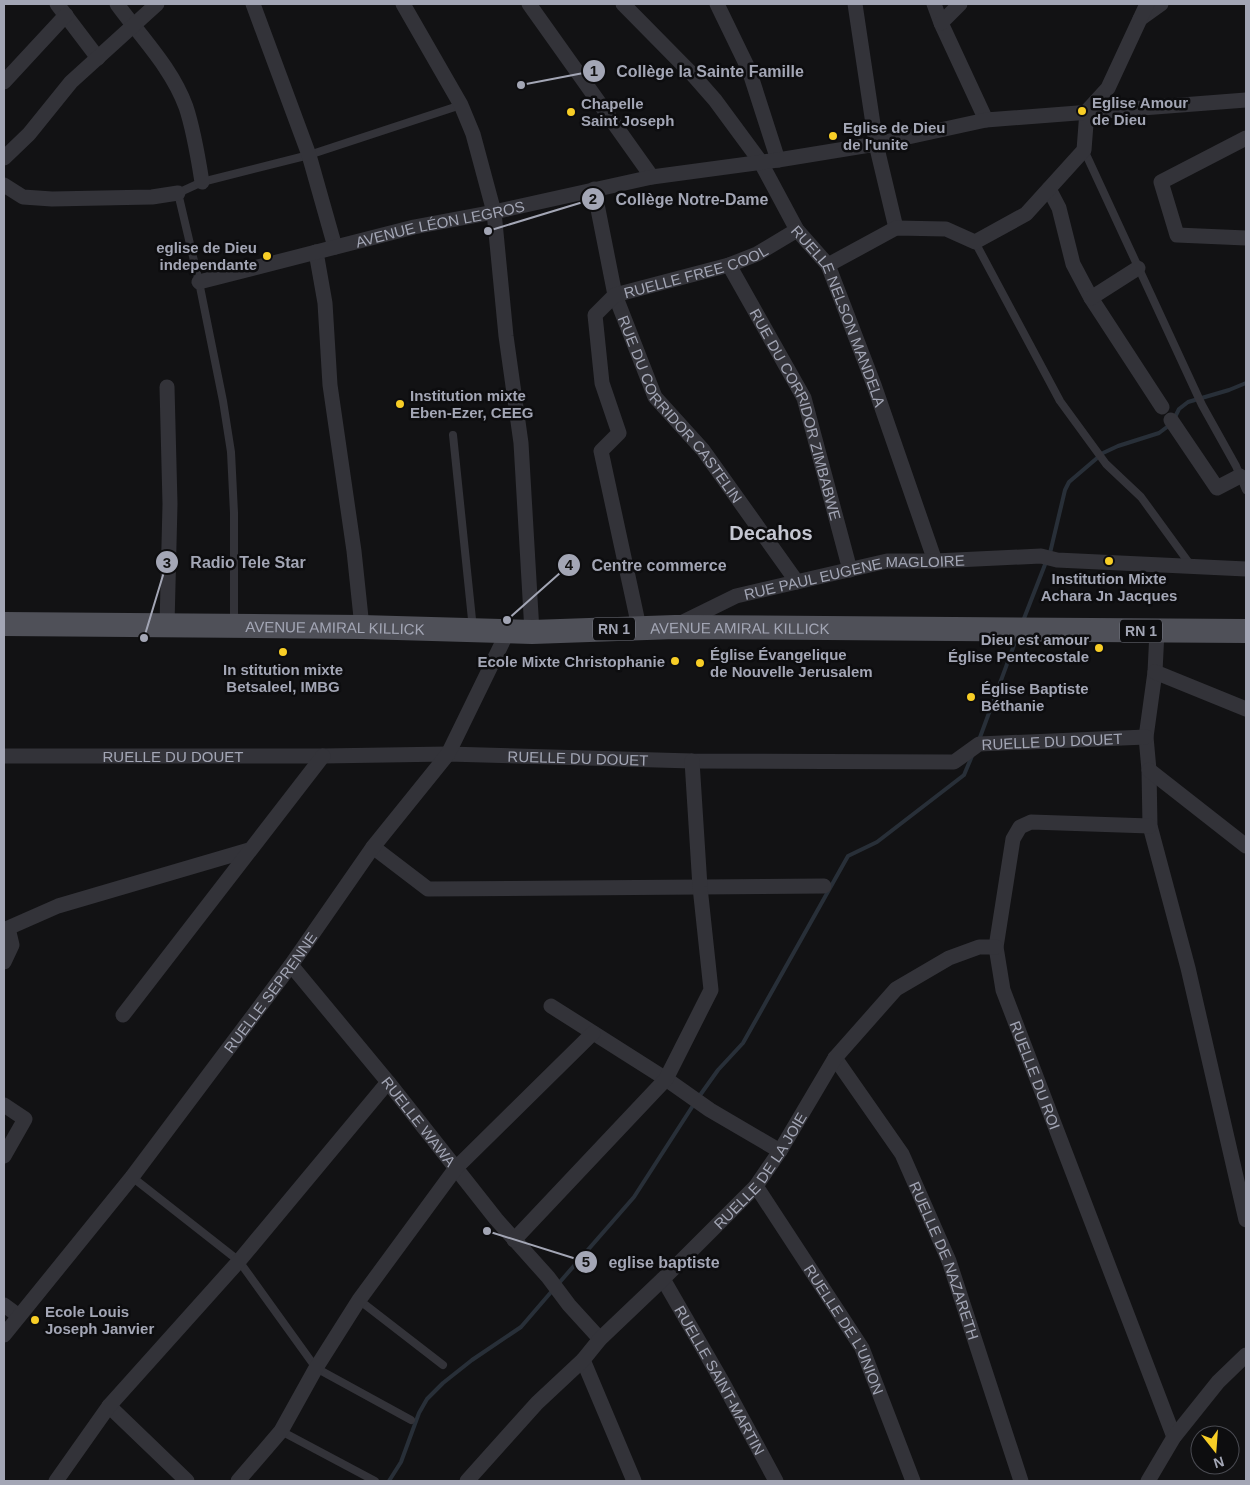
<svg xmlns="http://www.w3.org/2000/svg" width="1250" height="1485" viewBox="0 0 1250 1485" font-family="Arial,sans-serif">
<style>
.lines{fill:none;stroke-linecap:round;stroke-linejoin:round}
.stream{stroke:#282f38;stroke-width:4}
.service{stroke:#333339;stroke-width:8}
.minor{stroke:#333339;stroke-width:15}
.primary{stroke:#4f5058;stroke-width:24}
.poi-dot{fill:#f8ce26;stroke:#0d0d0f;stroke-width:2}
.labels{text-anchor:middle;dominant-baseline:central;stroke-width:5;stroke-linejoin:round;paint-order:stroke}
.shield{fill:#0d0d0f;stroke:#767883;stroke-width:1}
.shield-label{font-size:14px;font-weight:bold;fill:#a3a6b5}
.poi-label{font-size:15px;font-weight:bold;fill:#a3a6b5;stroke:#0d0d0f;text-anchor:start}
.street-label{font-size:15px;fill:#a3a6b5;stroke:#0d0d0f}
.district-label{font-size:20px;font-weight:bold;fill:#c4c6d1;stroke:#0d0d0f}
.leader{fill:none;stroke:#a3a6b5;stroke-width:2}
.callout-dot{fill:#a3a6b5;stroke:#0d0d0f;stroke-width:2}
.mark-label{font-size:15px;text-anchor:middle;font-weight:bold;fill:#111}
.callout-label{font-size:16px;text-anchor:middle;font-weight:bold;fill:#a3a6b5;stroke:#0d0d0f;stroke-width:5;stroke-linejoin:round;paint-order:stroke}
</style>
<rect width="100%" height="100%" fill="#121214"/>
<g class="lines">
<g class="stream">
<polyline points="1174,419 1179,409 1188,402 1229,390 1246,383"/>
<polyline points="1050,553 1065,490 1069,482 1103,453 1118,446 1159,433 1171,424"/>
<polyline points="1023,621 1046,562"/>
<polyline points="979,740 1017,637"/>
<polyline points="698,1098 718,1070 743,1043 848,856 877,842 964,775 972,756"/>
<polyline points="559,1283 634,1197 694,1104"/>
<polyline points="389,1481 401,1462 419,1413 427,1399 443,1383 472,1360 521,1327 552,1291"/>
</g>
<g class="service">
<polyline points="1084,150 1202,405 1236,466 1246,490"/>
<polyline points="975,242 1060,401 1106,464 1141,497 1192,567"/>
<polyline points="453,435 473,629"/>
<polyline points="234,624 234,513 231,452 223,401 199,282 178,193 202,182 309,155 461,105"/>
<polyline points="132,1177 239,1261 316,1368 411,1420"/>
<polyline points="359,1300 443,1365"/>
<polyline points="281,1431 375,1481"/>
</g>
<g class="minor">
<polyline points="57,4 98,58"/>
<path d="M117,4C141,37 172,68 186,107C194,131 198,157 202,182"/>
<polyline points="253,4 309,155 335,247"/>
<polyline points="403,4 461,105 473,134 494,212 506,336 521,443 532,632"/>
<polyline points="529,4 652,177"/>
<path id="s1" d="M623,4L693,75L715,100L760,161L797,230L828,265L874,385L935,561"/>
<polyline points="717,4 749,70 778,160"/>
<polyline points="855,4 876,144 896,228"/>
<polyline points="934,4 941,23 986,120"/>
<polyline points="1140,19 1161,4"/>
<polyline points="941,23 960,4"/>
<polyline points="4,82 66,15"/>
<polyline points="1246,138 1161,182 1177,235 1246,238"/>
<polyline points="4,158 29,134 71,82 157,4"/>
<polyline points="4,185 23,197 52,199 152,197 178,193"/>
<path id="s2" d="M594,189L615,295L655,397L703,450L797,582"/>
<polyline points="1049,189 1059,208 1073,264 1091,298 1162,407"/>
<polyline points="316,252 325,303 330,385 354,551 362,627"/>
<path id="s3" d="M729,265L804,398L850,570"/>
<polyline points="828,265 896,228 946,229 975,242 1026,214 1084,150 1087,111 1108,88 1147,4"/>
<path id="s4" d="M199,282L414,227L494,212L652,177L778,160L876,144L986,120L1246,100"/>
<polyline points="1091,298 1138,268"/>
<polyline points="1171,420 1217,488 1240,476"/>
<path id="s5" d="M679,624L736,596L887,561H935L1041,556L1057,560L1246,569"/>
<polyline points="167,625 170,504 167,387"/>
<path id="s6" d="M639,627L601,451L619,433L602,383L595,315L615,295L729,265L757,254L797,230"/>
<polyline points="1157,631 1155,672 1146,737 1149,770 1150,826 1188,968 1246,1220"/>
<polyline points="1155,672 1246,709"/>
<path id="s7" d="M4,756H323L448,754L692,761L954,762L979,744L1146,737"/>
<polyline points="1149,770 1246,846"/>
<path id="s8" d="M1150,826L1031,822L1020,827L1013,839L996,947L1003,990L1174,1437"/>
<polyline points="373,847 428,889 824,886"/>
<polyline points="4,962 12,945 8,928 58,906 249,850"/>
<path id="s9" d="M291,965L388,1082L496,1219L548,1277L569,1305L600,1339"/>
<polyline points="551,1006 666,1079 710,1110 780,1151"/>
<polyline points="123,1015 323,756"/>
<path id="s10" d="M835,1058L902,1154L949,1261L1021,1481"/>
<polyline points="4,1105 25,1119 4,1156"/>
<path id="s11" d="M756,1186L862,1348L913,1481"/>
<polyline points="514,1240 666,1079 711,990 700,887 692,761"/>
<path id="s12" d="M663,1279L723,1383L776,1481"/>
<polyline points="4,1305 19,1316"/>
<path id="s13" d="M4,1335L132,1177L291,965L373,847L448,754L508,631"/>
<polyline points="583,1360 634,1481"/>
<polyline points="109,1406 187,1481"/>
<polyline points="56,1481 109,1406 239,1261 388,1082"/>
<polyline points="238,1481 281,1431 316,1368 359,1300 456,1168 593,1033"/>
<path id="s14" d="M467,1481L537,1403L583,1360L600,1339L663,1279L756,1186L780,1151L835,1058L896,989L949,958L979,947H996"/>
<polyline points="1148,1481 1174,1437 1218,1382 1246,1355"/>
</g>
<path class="primary" id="s15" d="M4,624L362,627L532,632L675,627L1246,631"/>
</g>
<g class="poi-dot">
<circle cx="1082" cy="111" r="5"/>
<circle cx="571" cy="112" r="5"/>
<circle cx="833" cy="136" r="5"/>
<circle cx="267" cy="256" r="5"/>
<circle cx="400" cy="404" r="5"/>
<circle cx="1109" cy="561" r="5"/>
<circle cx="1099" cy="648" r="5"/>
<circle cx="283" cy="652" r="5"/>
<circle cx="675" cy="661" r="5"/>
<circle cx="700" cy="663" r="5"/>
<circle cx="971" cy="697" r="5"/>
<circle cx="35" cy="1320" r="5"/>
</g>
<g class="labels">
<g class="shield">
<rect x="593" y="617.5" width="42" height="23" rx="4"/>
<rect x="1120" y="619.5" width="42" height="23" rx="4"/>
</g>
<g class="shield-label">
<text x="614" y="629">RN 1</text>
<text x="1141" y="631">RN 1</text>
</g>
<g class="poi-label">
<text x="1092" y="102">Eglise Amour<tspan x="1092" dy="17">de Dieu</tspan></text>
<text x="581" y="103">Chapelle<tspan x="581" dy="17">Saint Joseph</tspan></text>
<text x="843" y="127">Eglise de Dieu<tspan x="843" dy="17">de l'unite</tspan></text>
<text x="257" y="247" text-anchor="end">eglise de Dieu<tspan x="257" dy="17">independante</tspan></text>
<text x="410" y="395">Institution mixte<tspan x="410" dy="17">Eben-Ezer, CEEG</tspan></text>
<text x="1109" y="578" text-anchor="middle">Institution Mixte<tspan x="1109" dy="17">Achara Jn Jacques</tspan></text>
<text x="1089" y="639" text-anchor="end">Dieu est amour<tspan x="1089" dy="17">Église Pentecostale</tspan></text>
<text x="710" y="654">Église Évangelique<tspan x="710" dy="17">de Nouvelle Jerusalem</tspan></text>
<text x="665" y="661" text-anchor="end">Ecole Mixte Christophanie</text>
<text x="283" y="669" text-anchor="middle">In stitution mixte<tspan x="283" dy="17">Betsaleel, IMBG</tspan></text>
<text x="981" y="688">Église Baptiste<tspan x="981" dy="17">Béthanie</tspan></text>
<text x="45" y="1311">Ecole Louis<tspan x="45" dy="17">Joseph Janvier</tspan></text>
</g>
<g class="street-label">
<text stroke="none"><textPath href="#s4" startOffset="248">AVENUE LÉON LEGROS</textPath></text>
<text stroke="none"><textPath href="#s6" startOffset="439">RUELLE FREE COOL</textPath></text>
<text stroke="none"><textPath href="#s1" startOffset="384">RUELLE NELSON MANDELA</textPath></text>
<text stroke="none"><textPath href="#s2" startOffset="241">RUE DU CORRIDOR CASTELIN</textPath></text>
<text stroke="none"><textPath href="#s3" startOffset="165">RUE DU CORRIDOR ZIMBABWE</textPath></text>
<text stroke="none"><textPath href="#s5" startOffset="184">RUE PAUL EUGENE MAGLOIRE</textPath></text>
<text stroke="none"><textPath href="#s15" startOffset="331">AVENUE AMIRAL KILLICK</textPath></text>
<text stroke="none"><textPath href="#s15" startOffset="736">AVENUE AMIRAL KILLICK</textPath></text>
<text stroke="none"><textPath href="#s7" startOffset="1054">RUELLE DU DOUET</textPath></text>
<text stroke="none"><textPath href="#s7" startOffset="169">RUELLE DU DOUET</textPath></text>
<text stroke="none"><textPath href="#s7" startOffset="574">RUELLE DU DOUET</textPath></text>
<text stroke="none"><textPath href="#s13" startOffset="434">RUELLE SEPRENNE</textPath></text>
<text stroke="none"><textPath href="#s8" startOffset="389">RUELLE DU ROI</textPath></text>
<text stroke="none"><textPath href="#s9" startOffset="202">RUELLE WAWA</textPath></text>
<text stroke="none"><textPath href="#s14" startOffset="428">RUELLE DE LA JOIE</textPath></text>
<text stroke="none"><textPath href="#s10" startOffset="232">RUELLE DE NAZARETH</textPath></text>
<text stroke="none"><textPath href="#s11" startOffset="169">RUELLE DE L'UNION</textPath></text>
<text stroke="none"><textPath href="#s12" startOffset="116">RUELLE SAINT-MARTIN</textPath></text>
</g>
<g class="district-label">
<text x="771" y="533">Decahos</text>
</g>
</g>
<path class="leader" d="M521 85L594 71M488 231L593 199M144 638L167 562M507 620L569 565M487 1231L586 1262"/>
<g class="callout-dot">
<circle cx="521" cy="85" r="5"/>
<circle cx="488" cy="231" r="5"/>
<circle cx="144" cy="638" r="5"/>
<circle cx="507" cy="620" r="5"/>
<circle cx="487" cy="1231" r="5"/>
<circle cx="594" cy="71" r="12"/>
<circle cx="593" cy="199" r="12"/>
<circle cx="167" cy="562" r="12"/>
<circle cx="569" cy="565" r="12"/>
<circle cx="586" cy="1262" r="12"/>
</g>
<g class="mark-label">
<text x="594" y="76">1</text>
<text x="593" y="204">2</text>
<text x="167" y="568">3</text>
<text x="569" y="570">4</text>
<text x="586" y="1267">5</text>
</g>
<g class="callout-label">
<text x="710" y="77">Collège la Sainte Famille</text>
<text x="692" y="205">Collège Notre-Dame</text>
<text x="248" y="568">Radio Tele Star</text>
<text x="659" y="571">Centre commerce</text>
<text x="664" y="1268">eglise baptiste</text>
</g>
<rect width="1250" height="1485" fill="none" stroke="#a3a6b5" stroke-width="10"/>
<g transform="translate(1215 1450) rotate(163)"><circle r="24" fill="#0d0d0f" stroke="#494a51"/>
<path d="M0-4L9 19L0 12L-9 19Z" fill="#f8ce26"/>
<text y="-8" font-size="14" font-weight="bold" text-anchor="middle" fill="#a3a6b5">N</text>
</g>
</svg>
